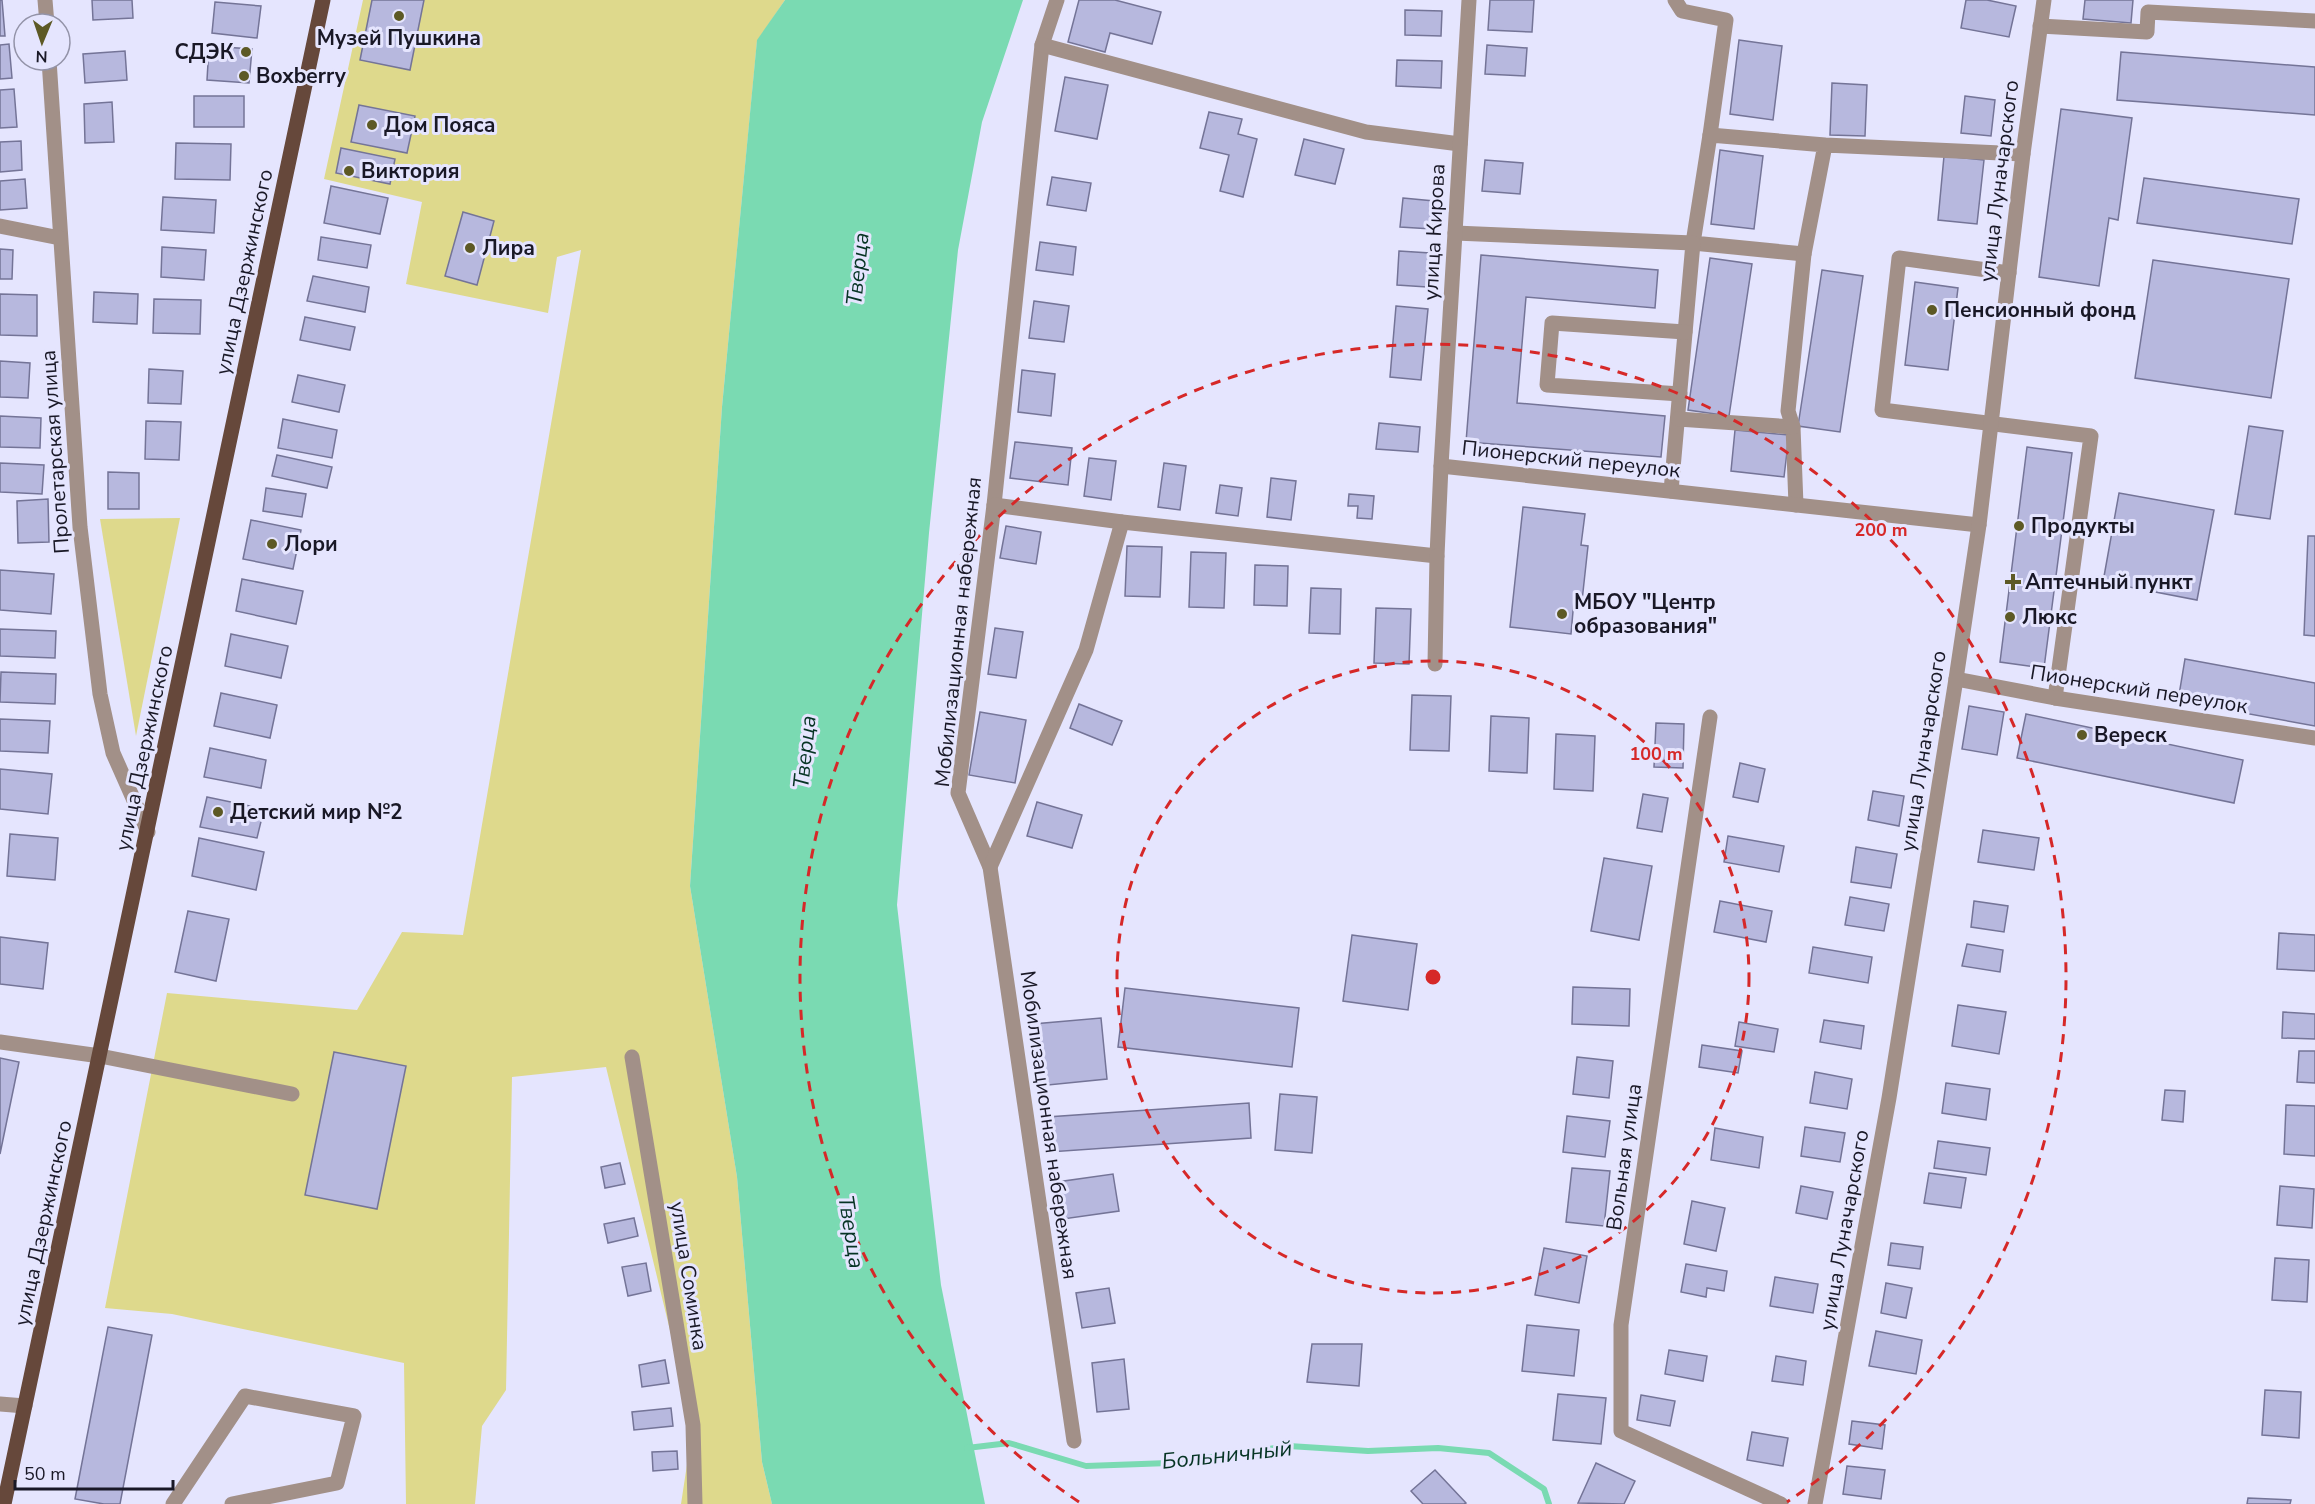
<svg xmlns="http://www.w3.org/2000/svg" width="2315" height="1504" viewBox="0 0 2315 1504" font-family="'Nunito Sans',sans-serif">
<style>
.green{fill:#ded98c}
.water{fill:#7adab2}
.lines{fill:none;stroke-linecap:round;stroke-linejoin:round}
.stream{stroke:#7adab2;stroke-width:6}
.building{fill:#b7b8de;stroke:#747497;stroke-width:1.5}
.minor{stroke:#a29088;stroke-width:15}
.major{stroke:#66483b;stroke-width:15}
.ring{fill:none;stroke:#d62828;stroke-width:3;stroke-dasharray:10 8}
.poi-dot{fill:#5d5925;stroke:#e5e5fe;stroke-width:2}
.labels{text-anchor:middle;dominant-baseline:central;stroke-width:6;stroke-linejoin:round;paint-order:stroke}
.poi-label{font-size:21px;font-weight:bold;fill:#191826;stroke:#e5e5fe;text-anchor:start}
.street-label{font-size:21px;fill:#191826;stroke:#e5e5fe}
.water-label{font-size:22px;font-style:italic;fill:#063424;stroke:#e5e5fe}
.centre{fill:#d62828;stroke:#e5e5fe;stroke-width:3}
.ring-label{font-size:18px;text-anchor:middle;font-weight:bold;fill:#d62828;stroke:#e5e5fe;stroke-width:6;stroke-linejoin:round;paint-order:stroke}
</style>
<rect width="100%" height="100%" fill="#e5e5fe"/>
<g class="green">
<polygon points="363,0 785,0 757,41 722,407 690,886 737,1177 762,1462 772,1504 681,1504 693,1425 606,1067 512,1077 506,1390 482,1426 475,1504 406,1504 404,1363 172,1314 105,1308 167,993 357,1010 402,932 463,935 581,250 557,257 548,313 406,284 422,202 324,179"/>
<polygon points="180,518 136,736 100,519"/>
</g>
<polygon class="water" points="785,0 1023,0 982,122 958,250 929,533 897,905 941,1285 985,1504 772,1504 762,1462 737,1177 690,886 722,407 757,40"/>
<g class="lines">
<polyline class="stream" points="967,1448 1009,1443 1086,1466 1169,1463 1289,1446 1368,1451 1438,1448 1489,1453 1544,1489 1549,1504"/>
</g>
<g class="building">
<polygon points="0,0 2,0 5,36 0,36"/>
<polygon points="92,0 132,0 133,18 93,20"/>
<polygon points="372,0 424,0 410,70 360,60"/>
<polygon points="1079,0 1115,0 1161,12 1152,44 1110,33 1105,52 1068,42"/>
<polygon points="1490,0 1534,0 1532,32 1488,30"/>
<polygon points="1966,0 1987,0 2016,6 2009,37 1961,28"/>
<polygon points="2085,0 2133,0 2131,23 2083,19"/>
<polygon points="215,2 261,6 257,38 212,33"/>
<polygon points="1405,10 1442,11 1441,36 1405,35"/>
<polygon points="1739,40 1782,46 1773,120 1730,114"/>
<polygon points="9,44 12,78 0,79 0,45"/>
<polygon points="1487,45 1527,48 1525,76 1485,74"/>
<polygon points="209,46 252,49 249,83 207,80"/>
<polygon points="125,51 127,80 85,83 83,54"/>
<polygon points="2121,52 2315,67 2315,115 2117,100"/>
<polygon points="1397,60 1442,61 1441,88 1396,86"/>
<polygon points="1065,77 1108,85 1097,139 1055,131"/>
<polygon points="1832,83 1867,85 1865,136 1830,135"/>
<polygon points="14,89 17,127 0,128 0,90"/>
<rect x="194" y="96" width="50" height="31"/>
<polygon points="1965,96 1995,100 1991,136 1961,133"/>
<polygon points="112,102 114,142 85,143 84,104"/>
<polygon points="359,105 415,116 407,153 351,142"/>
<polygon points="2061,109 2132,118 2118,220 2109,218 2099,286 2039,277"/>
<polygon points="1209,112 1242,119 1238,134 1257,139 1243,197 1220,191 1229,155 1200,148"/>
<polygon points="1304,139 1344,149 1335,184 1295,175"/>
<polygon points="21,141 22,170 0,172 0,142"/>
<polygon points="176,143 231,144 230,180 175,179"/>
<polygon points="341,148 395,159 390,184 336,173"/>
<polygon points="1720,150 1763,156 1754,229 1711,224"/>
<polygon points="1944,156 1984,160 1977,224 1938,220"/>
<polygon points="1485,160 1523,163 1520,194 1482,191"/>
<polygon points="1052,177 1091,183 1086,211 1047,205"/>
<polygon points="2144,178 2299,199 2292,244 2137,223"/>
<polygon points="25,179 27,208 0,210 0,181"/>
<polygon points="331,186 388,198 380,234 324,223"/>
<polygon points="163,197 216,200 214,233 161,230"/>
<polygon points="1403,198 1434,201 1432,229 1400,227"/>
<polygon points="463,212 494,221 477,285 445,276"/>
<polygon points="321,237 371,245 367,268 318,260"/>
<polygon points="1040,242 1076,247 1073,275 1036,270"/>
<polygon points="162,247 206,250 204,280 161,277"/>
<polygon points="0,249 13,250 12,279 0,279"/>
<polygon points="1399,251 1430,253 1427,287 1397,285"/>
<polygon points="1481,255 1658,270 1655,308 1526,297 1517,403 1665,416 1661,457 1466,442"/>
<polygon points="1710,258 1752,264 1729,416 1688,410"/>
<polygon points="2153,260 2289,279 2271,398 2135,378"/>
<polygon points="1822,270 1863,276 1840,432 1798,426"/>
<polygon points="313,276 369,287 365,312 307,301"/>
<polygon points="1915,282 1958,288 1948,370 1905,365"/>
<polygon points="94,292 138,294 137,324 93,322"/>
<polygon points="0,294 37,295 37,336 0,335"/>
<polygon points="154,299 201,300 200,334 153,333"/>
<polygon points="1034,301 1069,306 1064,342 1029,338"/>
<polygon points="1396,306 1428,309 1421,380 1390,377"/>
<polygon points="305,317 355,327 350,350 300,340"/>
<polygon points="0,361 30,363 28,398 0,397"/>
<polygon points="149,369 183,371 181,404 148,403"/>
<polygon points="1022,370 1055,374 1051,416 1018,412"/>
<polygon points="298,375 345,385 339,412 292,402"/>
<polygon points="0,416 41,418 40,448 0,447"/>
<polygon points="283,419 337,430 332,458 278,448"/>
<polygon points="146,421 181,422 179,460 145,459"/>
<polygon points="1379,423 1420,427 1418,452 1376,449"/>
<polygon points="2249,426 2283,431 2270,519 2235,514"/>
<polygon points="1735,430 1789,435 1784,477 1731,471"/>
<polygon points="1015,442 1072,448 1068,485 1010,478"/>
<polygon points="2027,447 2072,453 2044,668 2000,662"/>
<polygon points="277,455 332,467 327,488 272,476"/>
<polygon points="1089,458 1116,461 1111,500 1084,496"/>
<polygon points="0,463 44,465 42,494 0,492"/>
<polygon points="1164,463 1186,466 1180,510 1158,507"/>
<polygon points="108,472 139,473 139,509 108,509"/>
<polygon points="1271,478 1296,481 1291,520 1267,517"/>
<polygon points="1220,485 1242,488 1238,516 1216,513"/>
<polygon points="266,488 306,494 302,517 263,511"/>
<polygon points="2119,493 2214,510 2197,600 2103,582"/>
<polygon points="1349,494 1374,496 1372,519 1357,518 1358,506 1348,506"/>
<polygon points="48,499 49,542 18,543 17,501"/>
<polygon points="1523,507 1585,514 1581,545 1588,546 1582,601 1574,600 1571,634 1510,627"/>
<polygon points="251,520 301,530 293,569 243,559"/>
<polygon points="1006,526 1041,532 1036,564 1000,558"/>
<polygon points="2308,536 2315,536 2315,636 2304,635"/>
<polygon points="1127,546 1162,547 1160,597 1125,596"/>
<polygon points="1191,552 1226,553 1224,608 1189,607"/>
<polygon points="1255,565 1288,566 1287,606 1254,605"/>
<polygon points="0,570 54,574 51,614 0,610"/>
<polygon points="242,579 303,591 296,624 236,611"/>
<polygon points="1311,588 1341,589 1340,634 1309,633"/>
<polygon points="1376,608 1411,609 1409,664 1374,663"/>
<polygon points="995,628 1023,632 1016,678 988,674"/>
<polygon points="0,629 56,631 55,658 0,656"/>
<polygon points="231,634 288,646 281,678 225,666"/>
<polygon points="2185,659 2315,683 2315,726 2178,701"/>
<polygon points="1,672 56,674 55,704 0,702"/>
<polygon points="221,693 277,705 270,738 214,726"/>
<polygon points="1412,695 1451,696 1449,751 1410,750"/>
<polygon points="1079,704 1122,721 1112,745 1070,728"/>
<polygon points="1969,706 2004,712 1997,755 1962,749"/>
<polygon points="980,712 1026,720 1015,783 969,775"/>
<polygon points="2026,714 2243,760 2234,803 2017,758"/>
<polygon points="1491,716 1529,718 1527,773 1489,771"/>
<polygon points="0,719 50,721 48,753 0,751"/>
<polygon points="1656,723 1684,724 1683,768 1654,767"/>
<polygon points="1556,734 1595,736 1593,791 1554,789"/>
<polygon points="210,748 266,760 261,788 204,777"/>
<polygon points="1740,763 1765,769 1758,802 1733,797"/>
<polygon points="0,769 52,774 48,814 0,809"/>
<polygon points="1873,791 1904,796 1899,826 1868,820"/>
<polygon points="1643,794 1668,798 1662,832 1637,828"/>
<polygon points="207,797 264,809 257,838 200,827"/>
<polygon points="1037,802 1082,815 1072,848 1027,836"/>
<polygon points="1983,830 2039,838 2034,870 1978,862"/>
<polygon points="10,834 58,838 55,880 7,876"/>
<polygon points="1728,836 1784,846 1779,872 1724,862"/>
<polygon points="199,838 264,852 256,890 192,876"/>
<polygon points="1856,847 1897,854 1891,888 1851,882"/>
<polygon points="1604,858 1652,866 1639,940 1591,931"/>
<polygon points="1850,897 1889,904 1884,931 1845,925"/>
<polygon points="1720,901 1772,911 1766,942 1714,932"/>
<polygon points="1974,901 2008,906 2004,932 1971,927"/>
<polygon points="188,911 229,919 216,981 175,972"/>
<polygon points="2279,933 2315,935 2315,971 2277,969"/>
<polygon points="1352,935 1417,944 1408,1010 1343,1001"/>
<polygon points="0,937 48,943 43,989 0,984"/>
<polygon points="1967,944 2003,950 2000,972 1962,966"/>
<polygon points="1813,947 1872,957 1868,983 1809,973"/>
<polygon points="1573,987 1630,989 1629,1026 1572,1024"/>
<polygon points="1125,988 1299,1008 1292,1067 1118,1047"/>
<polygon points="1958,1005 2006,1012 1999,1054 1952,1046"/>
<polygon points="2283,1012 2315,1014 2315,1039 2282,1038"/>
<polygon points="1101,1018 1107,1079 1038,1086 1033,1024"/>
<polygon points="1824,1020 1864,1026 1861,1049 1820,1042"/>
<polygon points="1739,1022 1778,1029 1774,1052 1735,1046"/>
<polygon points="1702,1045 1742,1051 1738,1073 1699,1067"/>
<polygon points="2299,1051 2315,1051 2315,1083 2297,1082"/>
<polygon points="334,1052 406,1066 377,1209 305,1195"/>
<polygon points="1577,1057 1613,1061 1609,1098 1573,1094"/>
<polygon points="0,1058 19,1062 0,1154"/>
<polygon points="1815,1072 1852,1079 1847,1109 1810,1103"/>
<polygon points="1946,1083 1990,1089 1986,1120 1942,1113"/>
<polygon points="2165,1090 2185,1091 2183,1122 2162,1120"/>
<polygon points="1280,1094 1317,1097 1312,1153 1275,1150"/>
<polygon points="1249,1103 1251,1138 1049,1152 1047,1117"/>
<polygon points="2286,1105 2315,1106 2315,1156 2284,1154"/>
<polygon points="1567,1116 1610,1121 1605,1157 1563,1152"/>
<polygon points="1805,1127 1845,1133 1840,1162 1801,1156"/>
<polygon points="1715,1128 1763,1137 1759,1168 1711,1160"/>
<polygon points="1938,1141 1990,1148 1986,1175 1934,1168"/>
<polygon points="620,1163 625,1184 605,1188 601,1167"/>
<polygon points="1572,1168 1610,1171 1604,1226 1566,1222"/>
<polygon points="1929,1173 1966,1178 1961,1208 1924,1203"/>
<polygon points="1113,1174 1119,1211 1063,1219 1057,1182"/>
<polygon points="1801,1186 1833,1192 1827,1219 1796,1213"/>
<polygon points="2280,1186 2314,1189 2312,1228 2277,1225"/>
<polygon points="1692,1201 1725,1208 1716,1251 1684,1244"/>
<polygon points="634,1218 638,1236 608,1243 604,1224"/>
<polygon points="1891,1243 1923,1247 1920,1269 1888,1265"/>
<polygon points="1544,1248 1587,1256 1579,1303 1535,1295"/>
<polygon points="2275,1258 2309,1260 2307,1302 2272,1300"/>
<polygon points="646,1263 651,1291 628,1296 622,1267"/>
<polygon points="1686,1264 1727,1271 1724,1291 1707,1288 1706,1297 1681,1292"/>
<polygon points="1775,1277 1818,1284 1813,1313 1770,1306"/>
<polygon points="1886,1283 1912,1288 1906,1318 1881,1313"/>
<polygon points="1109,1288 1115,1323 1082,1328 1076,1293"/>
<polygon points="1527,1325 1579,1330 1574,1376 1522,1371"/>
<polygon points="108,1327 152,1335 120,1504 104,1504 75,1499"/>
<polygon points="1876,1331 1922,1340 1916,1374 1869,1366"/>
<polygon points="1312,1344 1362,1344 1359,1386 1307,1382"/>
<polygon points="1669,1350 1707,1356 1703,1381 1665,1374"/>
<polygon points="1776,1356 1806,1361 1803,1385 1772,1381"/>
<polygon points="1124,1359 1129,1409 1097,1412 1092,1363"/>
<polygon points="665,1360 669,1383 642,1387 639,1365"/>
<polygon points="2265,1390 2301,1392 2299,1438 2262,1435"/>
<polygon points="1558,1394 1606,1398 1601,1444 1553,1440"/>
<polygon points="1641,1395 1675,1401 1670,1426 1637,1420"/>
<polygon points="671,1408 673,1426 634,1430 632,1412"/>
<polygon points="1852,1421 1885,1425 1882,1449 1849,1444"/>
<polygon points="1752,1432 1788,1438 1783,1466 1747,1460"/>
<polygon points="677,1451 678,1469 653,1471 652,1452"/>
<polygon points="1596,1463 1635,1481 1624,1504 1578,1503"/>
<polygon points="1847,1466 1885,1470 1881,1499 1843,1494"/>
<polygon points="1435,1470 1466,1503 1464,1504 1423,1504 1411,1491"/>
<polygon points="2248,1498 2291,1500 2290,1504 2247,1504"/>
</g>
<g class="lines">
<g class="minor">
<polyline points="45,0 47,24"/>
<polyline points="1057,0 1042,45 994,505 958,793 990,867 1074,1441"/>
<polyline points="1675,0 1682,11 1726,20 1710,135"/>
<polyline points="2040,26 2147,32 2148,12 2315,21"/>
<polyline points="1042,45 1366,132 1460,144"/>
<polyline points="49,60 80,527 100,694 113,753 148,832"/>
<polyline points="1825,145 1710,135 1693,243 1804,254 1825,145 2023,154"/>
<polyline points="0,226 60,238"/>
<polyline points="1455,233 1693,243 1671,491"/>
<polyline points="2009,273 1899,258 1882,410 2091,436 2055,698"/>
<polyline points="1680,394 1547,385 1552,323 1685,332"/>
<polyline points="1678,419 1793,427 1796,505"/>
<polyline points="1793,427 1788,411 1804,254"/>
<polyline points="1441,466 1979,525"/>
<polyline points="994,505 1122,522 1437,556 1441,466 1469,0"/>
<polyline points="1435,664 1437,556"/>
<polyline points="1956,679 2055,698 2315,738"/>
<polyline points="1710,717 1621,1325 1621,1431 1781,1504"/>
<polyline points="990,867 1086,650 1122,522"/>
<polyline points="0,1042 100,1056 292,1094"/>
<polyline points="632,1057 693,1425 695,1504"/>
<polyline points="0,1404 25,1406"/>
<polyline points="173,1504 245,1396 354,1416 337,1483 232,1504"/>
<polyline points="1815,1504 1889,1098 1956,679 1979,525 2023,154 2044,0"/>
</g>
<polyline class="major" points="4,1504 323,0"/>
</g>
<g class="ring">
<circle cx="1433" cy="977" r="316"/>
<path d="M1079 1502A633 633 0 1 1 1787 1502"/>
</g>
<g class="poi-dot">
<circle cx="399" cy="16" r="6"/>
<circle cx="246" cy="52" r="6"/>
<circle cx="244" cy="76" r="6"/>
<circle cx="372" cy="125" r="6"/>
<circle cx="349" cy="171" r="6"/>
<circle cx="470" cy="248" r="6"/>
<circle cx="1932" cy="310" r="6"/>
<circle cx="2019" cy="526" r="6"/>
<circle cx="272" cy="544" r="6"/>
<path d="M2010 573h6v6h6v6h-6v6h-6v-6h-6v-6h6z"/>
<circle cx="1562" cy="614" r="6"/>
<circle cx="2010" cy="617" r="6"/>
<circle cx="2082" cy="735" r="6"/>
<circle cx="218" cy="812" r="6"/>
</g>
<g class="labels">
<g class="poi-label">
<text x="399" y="38" text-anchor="middle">Музей Пушкина</text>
<text x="234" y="52" text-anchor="end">СДЭК</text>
<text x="256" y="76">Boxberry</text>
<text x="384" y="125">Дом Пояса</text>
<text x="361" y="171">Виктория</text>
<text x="482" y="248">Лира</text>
<text x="1944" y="310">Пенсионный фонд</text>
<text x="2031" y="526">Продукты</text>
<text x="284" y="544">Лори</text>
<text x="2025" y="582">Аптечный пункт</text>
<text x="1574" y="602">МБОУ "Центр<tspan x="1574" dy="24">образования"</tspan></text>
<text x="2022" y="617">Люкс</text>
<text x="2094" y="735">Вереск</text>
<text x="230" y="812">Детский мир №2</text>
</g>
<g class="street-label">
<text transform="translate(1999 181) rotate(-83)">улица Луначарского</text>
<text transform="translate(1434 232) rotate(-87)">улица Кирова</text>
<text transform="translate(244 272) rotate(-78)">улица Дзержинского</text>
<text transform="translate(55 452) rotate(-94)">Пролетарская улица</text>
<text transform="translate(1571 459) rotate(6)">Пионерский переулок</text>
<text transform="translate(958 632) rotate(-84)">Мобилизационная набережная</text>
<text transform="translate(2139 689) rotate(9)">Пионерский переулок</text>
<text transform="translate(144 748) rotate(-78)">улица Дзержинского</text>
<text transform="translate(1923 751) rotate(-81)">улица Луначарского</text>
<text transform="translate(1049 1125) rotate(82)">Мобилизационная набережная</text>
<text transform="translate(1624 1157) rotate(-82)">Вольная улица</text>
<text transform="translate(43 1223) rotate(-78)">улица Дзержинского</text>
<text transform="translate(1844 1230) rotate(-80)">улица Луначарского</text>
<text transform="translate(689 1276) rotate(81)">улица Соминка</text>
</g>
<g class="water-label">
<text transform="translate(858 269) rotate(-84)">Тверца</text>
<text transform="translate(805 752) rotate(-84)">Тверца</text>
<text transform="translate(851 1232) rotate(81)">Тверца</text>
<text transform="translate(1227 1455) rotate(-6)">Больничный</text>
</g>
</g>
<circle cx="1433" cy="977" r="9" class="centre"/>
<g class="ring-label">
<text x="1881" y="536">200 m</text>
<text x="1656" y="760">100 m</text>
</g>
<g transform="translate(42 42) rotate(182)"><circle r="28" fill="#e5e5fe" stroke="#9393a8" stroke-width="1.5"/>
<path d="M0-4.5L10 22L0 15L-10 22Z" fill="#5d5925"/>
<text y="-9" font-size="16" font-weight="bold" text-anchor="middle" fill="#191826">N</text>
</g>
<path d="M15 1480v9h158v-9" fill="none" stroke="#191826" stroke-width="3"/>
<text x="24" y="1480" font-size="18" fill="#191826" stroke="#e5e5fe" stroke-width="4.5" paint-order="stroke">50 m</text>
</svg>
